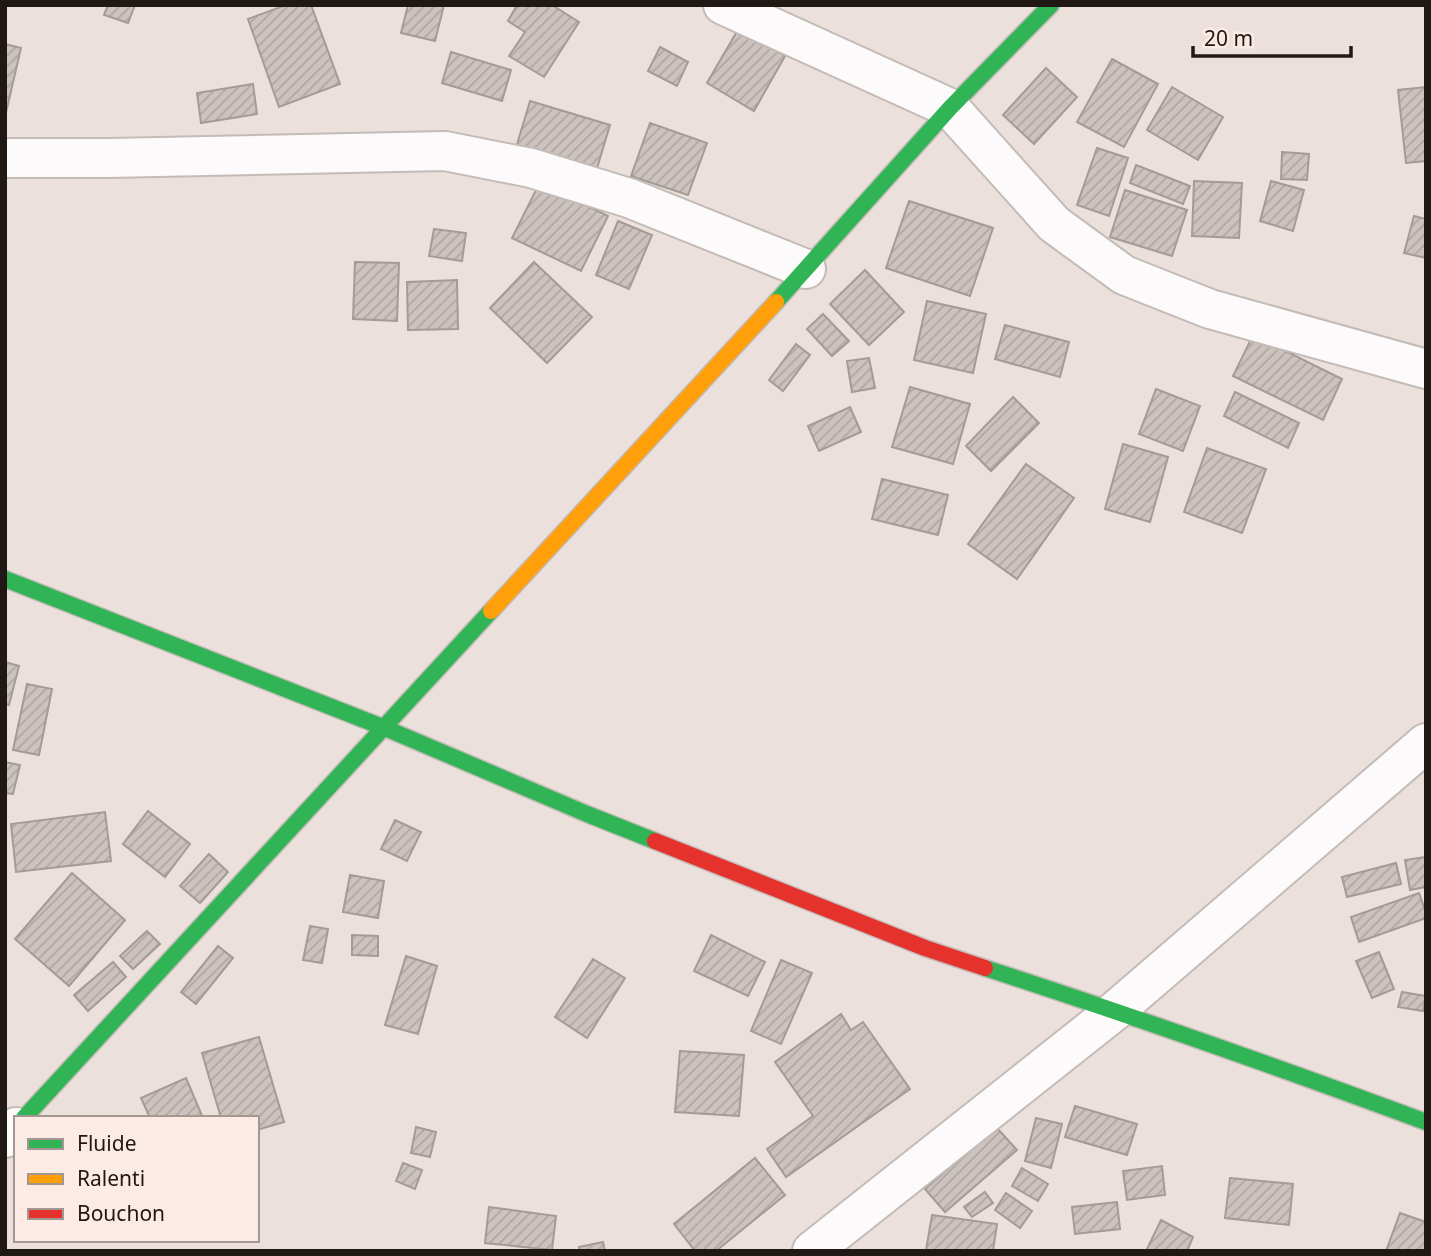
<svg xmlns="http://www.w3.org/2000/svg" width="1431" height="1256" viewBox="0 0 1431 1256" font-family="'Noto Sans',sans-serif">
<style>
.building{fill:url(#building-hatch);stroke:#a49b97;stroke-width:2}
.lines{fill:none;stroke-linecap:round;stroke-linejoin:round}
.street-casing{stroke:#c4bbb7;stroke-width:42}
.fast-casing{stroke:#c4bbb7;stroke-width:19}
.slow-casing{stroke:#c4bbb7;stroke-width:19}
.jam-casing{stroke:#c4bbb7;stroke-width:19}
.street{stroke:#fcfafa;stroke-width:38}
.fast{stroke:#30b455;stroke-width:16}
.slow{stroke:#ff9f0a;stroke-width:16}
.jam{stroke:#e5322d;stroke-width:16}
</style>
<defs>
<pattern id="building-hatch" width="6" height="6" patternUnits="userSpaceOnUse" patternTransform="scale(1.75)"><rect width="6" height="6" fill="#ccc3bf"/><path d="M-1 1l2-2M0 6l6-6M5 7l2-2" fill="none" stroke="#afa7a3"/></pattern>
</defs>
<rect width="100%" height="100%" fill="#ebe0db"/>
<g class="building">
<polygon points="108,5 135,5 128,23 104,15"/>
<polygon points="286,5 311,5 340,84 279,107 248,19"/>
<polygon points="408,5 444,5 435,41 401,33"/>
<polygon points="517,5 552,5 579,22 544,77 509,56 525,32 508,21"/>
<polygon points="739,28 785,56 754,111 707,83"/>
<polygon points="5,44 21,48 5,117"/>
<polygon points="660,47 688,62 677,86 648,71"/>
<polygon points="451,52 511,70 502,101 442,83"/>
<polygon points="1112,59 1158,84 1124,147 1077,122"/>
<polygon points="1046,68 1077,97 1034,144 1003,115"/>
<polygon points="253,84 257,114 201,123 197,93"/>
<polygon points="1172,87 1223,117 1198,160 1147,130"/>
<polygon points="1426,87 1426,161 1406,163 1398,90"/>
<polygon points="530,101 610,125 595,175 515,151"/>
<polygon points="650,123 707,143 688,195 631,176"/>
<polygon points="1097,148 1128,158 1109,216 1077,205"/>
<polygon points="1282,152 1309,154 1307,180 1281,179"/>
<polygon points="1136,165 1190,186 1183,204 1130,183"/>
<polygon points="1194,181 1242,183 1239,238 1192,236"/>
<polygon points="1271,181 1304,190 1293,231 1260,221"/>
<polygon points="540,182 608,216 581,271 512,238"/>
<polygon points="1125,190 1187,210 1172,256 1110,237"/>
<polygon points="909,201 993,228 970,296 886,268"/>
<polygon points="1414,216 1426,219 1426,258 1404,253"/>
<polygon points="618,221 652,235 629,289 596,275"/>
<polygon points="434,229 466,233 462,261 429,256"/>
<polygon points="355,262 399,263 397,321 353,319"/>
<polygon points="534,262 592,317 547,363 490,308"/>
<polygon points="865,270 904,312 869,345 830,304"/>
<polygon points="457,280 458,329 408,330 407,282"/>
<polygon points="927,301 986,314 973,373 914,360"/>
<polygon points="823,314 849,341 832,356 807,329"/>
<polygon points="1005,325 1069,342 1060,377 995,359"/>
<polygon points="1253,335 1342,379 1323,420 1233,376"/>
<polygon points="796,344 810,355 783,391 769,380"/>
<polygon points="869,358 875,388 852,392 847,361"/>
<polygon points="910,387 970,404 953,464 892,447"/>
<polygon points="1156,389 1200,406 1183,451 1139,434"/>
<polygon points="1235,392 1299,423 1288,448 1224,416"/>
<polygon points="1013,397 1039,423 991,471 966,446"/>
<polygon points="850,407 861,432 819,451 808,426"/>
<polygon points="1123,444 1168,457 1150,522 1105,509"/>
<polygon points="1207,448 1266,469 1242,533 1184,512"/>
<polygon points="1026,464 1074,498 1017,579 968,544"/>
<polygon points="882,479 948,495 938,535 872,519"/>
<polygon points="5,662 19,666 9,705 5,704"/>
<polygon points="27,684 52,689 39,755 13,750"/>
<polygon points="5,762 20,765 13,794 5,793"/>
<polygon points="148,811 190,844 165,877 123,844"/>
<polygon points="105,812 111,861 16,872 11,824"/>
<polygon points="395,820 421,832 407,861 381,849"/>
<polygon points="209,854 228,872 200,903 180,886"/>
<polygon points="1426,857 1426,887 1410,890 1405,860"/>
<polygon points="1396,863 1401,884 1347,897 1342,877"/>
<polygon points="72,873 125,920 69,986 15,939"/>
<polygon points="350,875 384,881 378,918 343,912"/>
<polygon points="1419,893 1426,913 1426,918 1359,942 1351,917"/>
<polygon points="310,926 328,929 322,963 303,960"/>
<polygon points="147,931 160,944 133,969 120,956"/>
<polygon points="352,935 378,936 378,956 352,955"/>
<polygon points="711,935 765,962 748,996 694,971"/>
<polygon points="218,946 233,958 196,1004 181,992"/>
<polygon points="1379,952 1394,989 1372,998 1356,961"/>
<polygon points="406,956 437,966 418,1034 385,1025"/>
<polygon points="593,959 625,978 587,1038 555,1017"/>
<polygon points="781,960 812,973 781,1044 751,1031"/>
<polygon points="113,962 126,977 88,1011 74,995"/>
<polygon points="1402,992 1426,996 1423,1011 1398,1007"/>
<polygon points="841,1014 851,1030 863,1022 910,1089 786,1177 767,1149 813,1116 775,1062"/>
<polygon points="259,1037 284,1122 257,1130 257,1118 221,1118 202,1053"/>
<polygon points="680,1051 744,1055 739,1116 675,1112"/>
<polygon points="186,1078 203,1118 150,1118 141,1098"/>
<polygon points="1075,1106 1137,1124 1127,1155 1065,1137"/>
<polygon points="1036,1118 1062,1124 1051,1168 1025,1161"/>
<polygon points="416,1127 436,1132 430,1157 411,1153"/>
<polygon points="996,1127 1017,1150 945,1212 925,1189"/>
<polygon points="755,1158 785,1195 716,1251 695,1251 674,1224"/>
<polygon points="403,1163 422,1170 415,1189 396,1181"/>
<polygon points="1162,1166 1165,1195 1127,1200 1123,1171"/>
<polygon points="1022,1168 1048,1184 1038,1201 1012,1186"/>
<polygon points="1230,1178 1293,1184 1289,1225 1225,1218"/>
<polygon points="985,1192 993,1203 972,1217 964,1207"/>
<polygon points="1006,1193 1032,1211 1020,1228 995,1210"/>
<polygon points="1117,1202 1120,1229 1075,1234 1072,1207"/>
<polygon points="489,1207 556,1216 552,1250 485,1243"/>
<polygon points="1400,1213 1426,1222 1426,1251 1386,1251"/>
<polygon points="932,1215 997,1224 993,1251 926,1250"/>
<polygon points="1161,1220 1193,1237 1187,1251 1146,1251"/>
<polygon points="603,1242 605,1251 580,1251 579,1247"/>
</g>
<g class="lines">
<g class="street-casing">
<g id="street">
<polyline points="723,5 950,108 1054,224 1124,275 1210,309 1426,369"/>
<polyline points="5,158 109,158 445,151 531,168 629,198 806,269"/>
<polyline points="5,1138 16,1127"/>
<polyline points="812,1251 1116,1010 1426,743"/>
</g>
</g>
<g class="fast-casing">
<g id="fast">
<polyline points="776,302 950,108 1051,5"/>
<polyline points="5,579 385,728 587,814 655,841"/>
<path d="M985,968C1133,1016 1280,1068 1426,1122"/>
<polyline points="24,1118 491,611"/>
</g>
</g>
<g class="slow-casing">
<polyline id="slow" points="491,611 776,302"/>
</g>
<g class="jam-casing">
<polyline id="jam" points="655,841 925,948 985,968"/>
</g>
<use href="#street" class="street"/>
<use href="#fast" class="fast"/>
<use href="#slow" class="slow"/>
<use href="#jam" class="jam"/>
</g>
<rect width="1431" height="1256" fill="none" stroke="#201815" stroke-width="14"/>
<rect x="14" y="1116" width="245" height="126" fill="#fceae4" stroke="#a49691" stroke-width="2"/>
<rect x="28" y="1139" width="35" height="10" fill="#30b455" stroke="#a49691" stroke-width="2"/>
<text x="77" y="1151" font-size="21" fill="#201815">Fluide</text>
<rect x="28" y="1174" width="35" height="10" fill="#ff9f0a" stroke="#a49691" stroke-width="2"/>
<text x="77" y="1186" font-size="21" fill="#201815">Ralenti</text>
<rect x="28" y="1209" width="35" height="10" fill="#e5322d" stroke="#a49691" stroke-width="2"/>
<text x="77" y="1221" font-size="21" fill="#201815">Bouchon</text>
<path d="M1193 46v10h158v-10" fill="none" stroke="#201815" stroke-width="3.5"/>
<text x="1204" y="46" font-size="21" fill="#201815" stroke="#fceae4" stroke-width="5" paint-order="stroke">20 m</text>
</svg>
